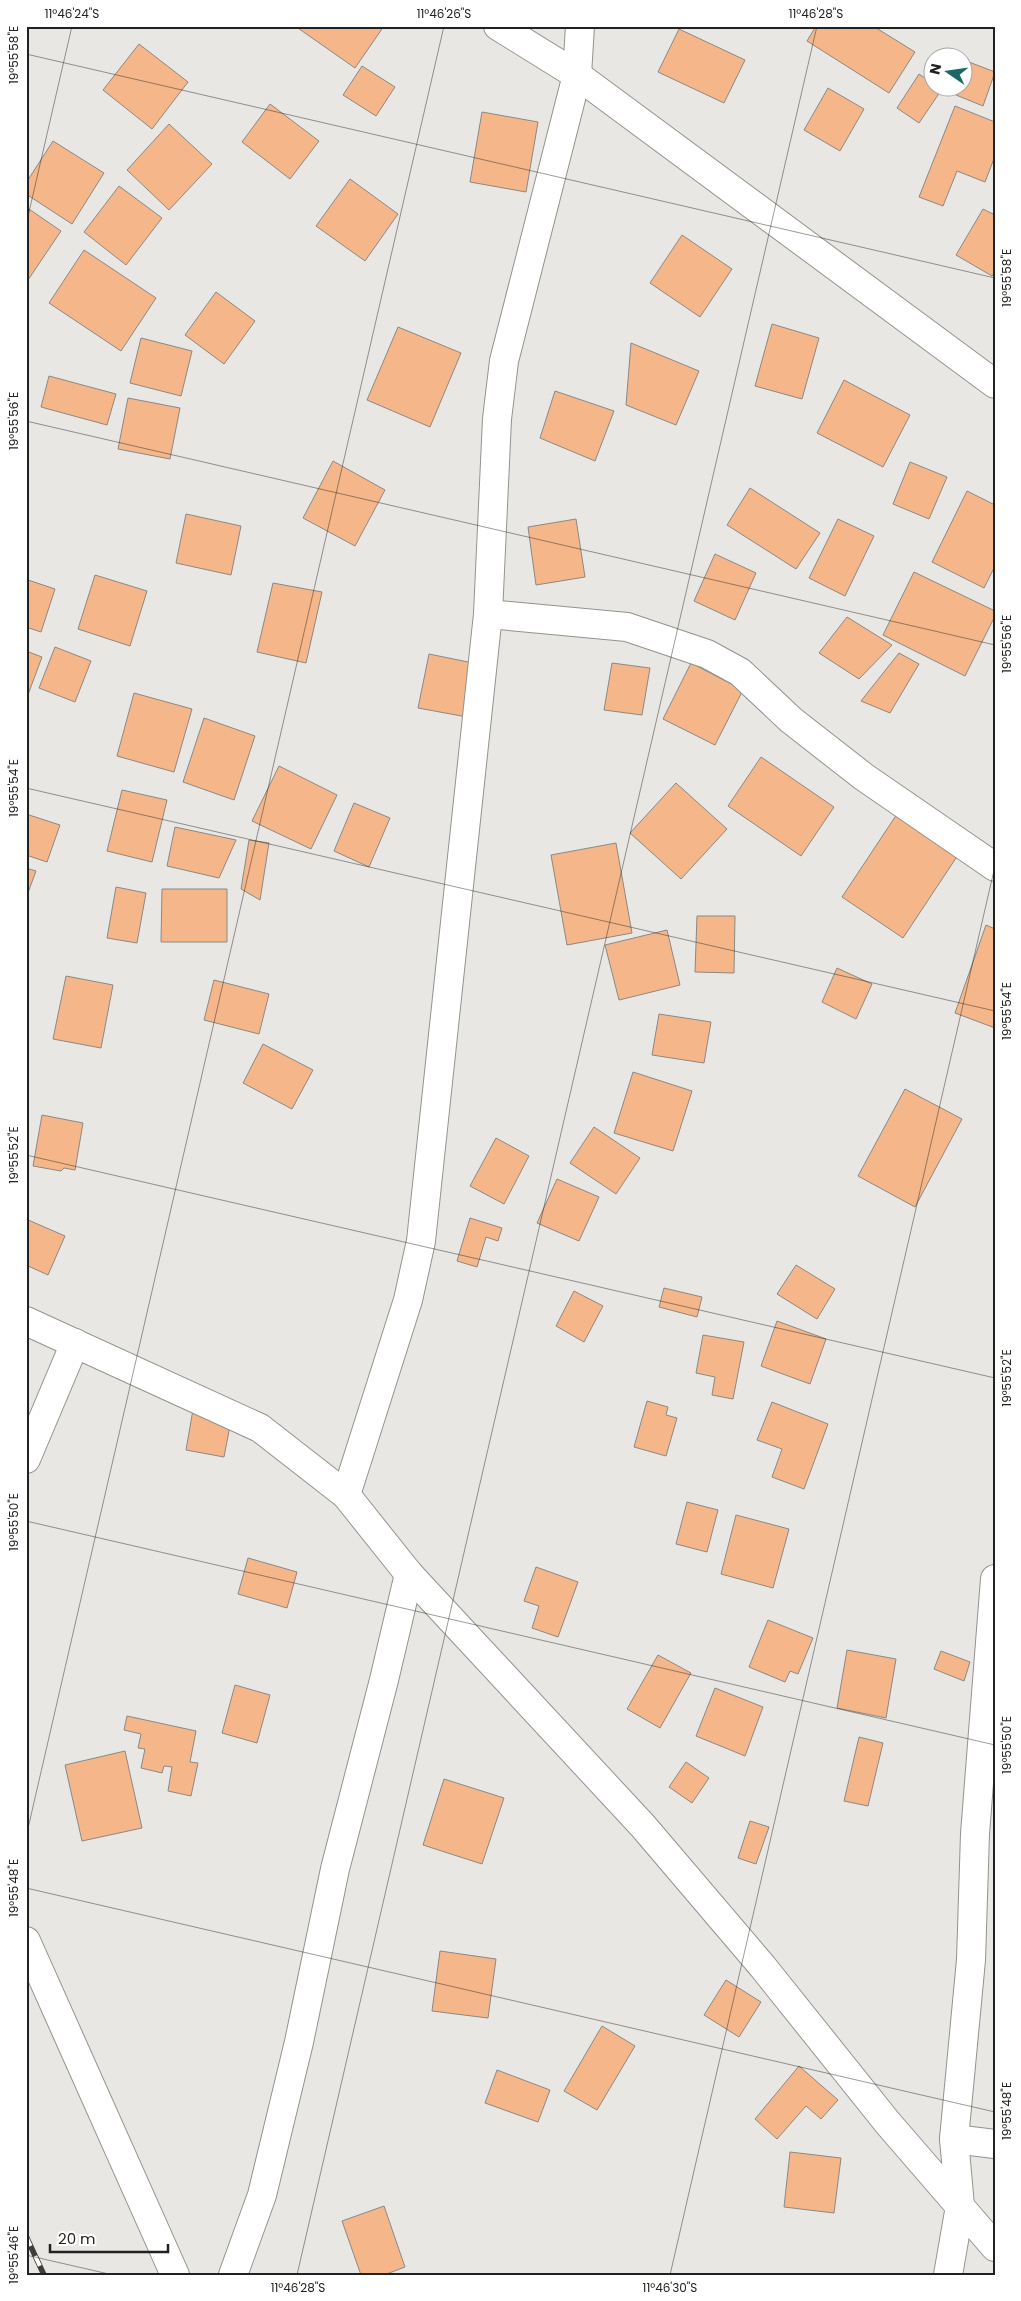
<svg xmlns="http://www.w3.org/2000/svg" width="1021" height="2301" viewBox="0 0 1021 2301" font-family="Poppins,sans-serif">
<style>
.building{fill:#f5b789;stroke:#8b8885}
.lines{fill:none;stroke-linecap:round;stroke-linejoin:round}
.minor-casing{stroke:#94928f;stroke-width:30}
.minor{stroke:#fff;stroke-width:28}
.rail-casing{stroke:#403e3d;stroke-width:5.5}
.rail{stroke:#fff;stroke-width:4;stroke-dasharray:11;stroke-linecap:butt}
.ticks{fill:none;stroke:#222120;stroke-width:1;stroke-opacity:0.45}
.neatline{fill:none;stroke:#222120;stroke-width:2}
.ticks-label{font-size:12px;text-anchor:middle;fill:#222120}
</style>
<rect width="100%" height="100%" fill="#e9e7e4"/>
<g class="building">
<polygon points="295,26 384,26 355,68"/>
<polygon points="816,26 873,26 915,52 889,93 807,41"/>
<polygon points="679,29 745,60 724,103 658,72"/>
<polygon points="139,44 188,82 152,129 103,90"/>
<polygon points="969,62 995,72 983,106 956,95 959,88 964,88 964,76"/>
<polygon points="362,66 395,87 376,116 343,95"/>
<polygon points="919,74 934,84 934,88 942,89 919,123 897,108"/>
<polygon points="828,88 864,109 840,151 804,130"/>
<polygon points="270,104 319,141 290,179 242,142"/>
<polygon points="955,106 995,122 995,156 985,182 957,171 943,206 919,197"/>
<polygon points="482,112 538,122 526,192 470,182"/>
<polygon points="169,124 212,164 169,210 127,170"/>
<polygon points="53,141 104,173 72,224 26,194 26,183"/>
<polygon points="350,179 398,214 365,261 316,226"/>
<polygon points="119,186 162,218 126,265 84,232"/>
<polygon points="26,207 61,231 28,280 26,279"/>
<polygon points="983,209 995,215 995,272 992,276 956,255"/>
<polygon points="682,235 732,269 700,317 650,283"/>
<polygon points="84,250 156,298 121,351 49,303"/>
<polygon points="216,292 255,321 224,364 185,335"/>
<polygon points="772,324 819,338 802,399 755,386"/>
<polygon points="398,327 461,353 430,427 367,400"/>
<polygon points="141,338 192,351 181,396 130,383"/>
<polygon points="631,343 699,371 676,425 626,405"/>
<polygon points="49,376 116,394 107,425 41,407"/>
<polygon points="844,380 910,415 883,467 817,433"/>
<polygon points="555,391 614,411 595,461 540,438"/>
<polygon points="128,398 180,408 170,459 118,449"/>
<polygon points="333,461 385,490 355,546 303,518"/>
<polygon points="910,462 947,477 929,519 893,504"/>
<polygon points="750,488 820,533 796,569 727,525"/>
<polygon points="967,491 995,505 995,566 984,588 932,562"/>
<polygon points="186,514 241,526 231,575 176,563"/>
<polygon points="576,519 585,577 536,585 528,527"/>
<polygon points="838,519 874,536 845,596 809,578"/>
<polygon points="715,554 756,573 735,620 694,601"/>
<polygon points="914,572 995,611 995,616 965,676 883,635"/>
<polygon points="95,575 147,591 130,646 78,629"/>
<polygon points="28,580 55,589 41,632 26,627 26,587"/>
<polygon points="273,583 322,592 306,663 257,652"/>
<polygon points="847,617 892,645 859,679 819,653"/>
<polygon points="55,647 91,661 75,702 39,688"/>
<polygon points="26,651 42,657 26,700"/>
<polygon points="899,653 919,664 890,713 861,701"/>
<polygon points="429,654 478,664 467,717 418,708"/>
<polygon points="612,663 650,668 642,715 604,710"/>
<polygon points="691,663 743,690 715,745 663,719"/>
<polygon points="134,693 192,709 174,772 117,756"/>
<polygon points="204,718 255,736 234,800 183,782"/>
<polygon points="761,757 834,807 801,856 728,806"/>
<polygon points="279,766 337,795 311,849 252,821"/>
<polygon points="676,783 727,829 681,879 630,833"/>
<polygon points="122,790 167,800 152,862 107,851"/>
<polygon points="354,803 390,818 369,867 334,851"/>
<polygon points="26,814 60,825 47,862 26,855"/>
<polygon points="897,814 958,855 903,938 842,897"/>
<polygon points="175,827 236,840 219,878 167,866"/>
<polygon points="249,840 269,843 260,900 241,889"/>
<polygon points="616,843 632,933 567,945 551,855"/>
<polygon points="26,868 36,871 26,898"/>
<polygon points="116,887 146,893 137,943 107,938"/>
<polygon points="162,889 227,889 227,942 161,942"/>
<polygon points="697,916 735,916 734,973 695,972"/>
<polygon points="986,925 995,929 995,1028 955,1013"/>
<polygon points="667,930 680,985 619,1000 605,945"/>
<polygon points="837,968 872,984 856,1019 822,1002"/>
<polygon points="66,976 113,985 101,1048 53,1039"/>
<polygon points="214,980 269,994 259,1034 204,1020"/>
<polygon points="659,1014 711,1022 704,1063 652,1055"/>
<polygon points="263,1044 313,1070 292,1109 243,1083"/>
<polygon points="633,1072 692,1091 673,1151 614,1133"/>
<polygon points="905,1089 962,1119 915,1207 858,1176"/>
<polygon points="42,1115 83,1123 75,1170 64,1168 61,1171 33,1166"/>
<polygon points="594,1127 640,1158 616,1194 570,1163"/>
<polygon points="496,1138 529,1156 504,1204 470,1186"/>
<polygon points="557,1179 599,1197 579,1241 537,1223"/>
<polygon points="470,1218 502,1228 498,1241 486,1237 477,1267 457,1261"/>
<polygon points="26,1219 65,1236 48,1275 26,1265"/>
<polygon points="796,1265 835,1289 817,1319 777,1294"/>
<polygon points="664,1288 702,1297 697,1317 659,1307"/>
<polygon points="574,1291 603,1306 584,1342 556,1326"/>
<polygon points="777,1321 826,1339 810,1384 761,1366"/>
<polygon points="703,1335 744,1342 733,1399 712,1395 715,1377 696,1373"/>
<polygon points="195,1398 234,1405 224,1457 186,1450"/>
<polygon points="647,1401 668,1407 666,1415 677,1418 666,1456 634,1447"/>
<polygon points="772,1402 828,1424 804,1489 772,1477 782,1449 757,1440"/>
<polygon points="687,1502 718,1510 707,1552 676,1544"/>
<polygon points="736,1515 789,1529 773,1588 721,1574"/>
<polygon points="248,1558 297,1572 287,1608 238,1594"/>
<polygon points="536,1567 578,1582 558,1637 532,1628 539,1606 524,1601"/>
<polygon points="768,1620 813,1638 798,1674 790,1671 785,1682 749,1667"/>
<polygon points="847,1650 896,1659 886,1718 837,1708"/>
<polygon points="941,1651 970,1662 964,1681 934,1669"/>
<polygon points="658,1655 691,1673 660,1728 627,1709"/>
<polygon points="235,1685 270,1695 257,1743 222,1733"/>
<polygon points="715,1688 763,1707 745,1756 696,1736"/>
<polygon points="127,1716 196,1731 190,1762 198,1763 191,1796 168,1791 172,1767 164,1766 162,1773 141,1768 145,1749 138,1748 141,1734 124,1730"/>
<polygon points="859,1737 883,1743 868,1806 844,1801"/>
<polygon points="125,1751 142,1828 82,1841 65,1765"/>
<polygon points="686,1762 709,1778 692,1803 669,1787"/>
<polygon points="444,1779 504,1798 482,1864 423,1845"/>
<polygon points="750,1821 769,1827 756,1864 738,1858"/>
<polygon points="440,1951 496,1959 488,2018 432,2011"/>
<polygon points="726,1980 761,2002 739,2037 704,2015"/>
<polygon points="602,2026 635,2046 597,2110 564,2091"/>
<polygon points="799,2066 838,2100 821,2119 806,2106 777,2139 755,2119"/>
<polygon points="497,2070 550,2090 538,2122 485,2103"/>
<polygon points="790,2152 841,2158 834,2213 784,2207"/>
<polygon points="384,2206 405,2267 384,2275 361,2275 342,2221"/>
</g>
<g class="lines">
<g class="minor-casing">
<g id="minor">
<polyline points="498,26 577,75 995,384"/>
<polyline points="488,614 627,627 707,654 740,672 791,720 864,777 995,867"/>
<polyline points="26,1321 260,1428 346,1495 409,1574 643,1826 763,1967 887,2122 995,2247"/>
<polyline points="26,1459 75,1343"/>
<polyline points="346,1495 408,1300 421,1241 488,614 497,419 504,361 577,75 580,26"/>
<polyline points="26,1941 175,2275"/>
<polyline points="954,2139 995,2144"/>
<polyline points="233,2275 262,2195 299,2042 335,1869 384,1680 409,1574"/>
<polyline points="948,2275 960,2206 954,2139 971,1960 975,1834 995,1579"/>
</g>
</g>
<use href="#minor" class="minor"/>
<g class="rail-casing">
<polyline id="rail" points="26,2236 44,2275"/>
</g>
<use href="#rail" class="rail"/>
</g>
<path class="ticks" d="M26,54L995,278M26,225L72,26M26,421L995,645M26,788L995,1011M26,1155L995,1378M26,1521L995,1745M26,1837L444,26M26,1888L995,2112M26,2255L113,2275M297,2275L817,26M670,2275L995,866"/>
<rect width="1021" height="2301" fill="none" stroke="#ffffff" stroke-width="55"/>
<g transform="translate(948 72) rotate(283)"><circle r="24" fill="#ffffff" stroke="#a7a6a6"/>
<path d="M0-4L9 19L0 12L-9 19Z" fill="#1b6867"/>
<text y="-8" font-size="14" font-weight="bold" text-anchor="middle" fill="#222120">N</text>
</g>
<path d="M50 2244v8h118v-8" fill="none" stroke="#222120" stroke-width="2.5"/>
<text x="58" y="2244" font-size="15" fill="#222120" stroke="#ffffff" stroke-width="4" paint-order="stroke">20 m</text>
<rect x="28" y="28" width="966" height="2246" class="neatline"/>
<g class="ticks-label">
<text x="72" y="18">11°46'24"S</text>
<text x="444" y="18">11°46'26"S</text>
<text x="816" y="18">11°46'28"S</text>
<text transform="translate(14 55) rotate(-90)" y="4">19°55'58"E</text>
<text transform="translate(1007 278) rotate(-90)" y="4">19°55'58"E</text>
<text transform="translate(14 421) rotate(-90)" y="4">19°55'56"E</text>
<text transform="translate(1007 644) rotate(-90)" y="4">19°55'56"E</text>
<text transform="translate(14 788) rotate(-90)" y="4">19°55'54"E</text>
<text transform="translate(1007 1011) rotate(-90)" y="4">19°55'54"E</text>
<text transform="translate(14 1155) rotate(-90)" y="4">19°55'52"E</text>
<text transform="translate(1007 1378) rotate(-90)" y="4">19°55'52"E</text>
<text transform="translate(14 1522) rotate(-90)" y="4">19°55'50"E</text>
<text transform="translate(1007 1745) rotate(-90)" y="4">19°55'50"E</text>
<text transform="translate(14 1888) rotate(-90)" y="4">19°55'48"E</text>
<text transform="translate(1007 2111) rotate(-90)" y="4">19°55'48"E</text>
<text transform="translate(14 2255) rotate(-90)" y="4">19°55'46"E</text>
<text x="298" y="2292">11°46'28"S</text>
<text x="670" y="2292">11°46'30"S</text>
</g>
</svg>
